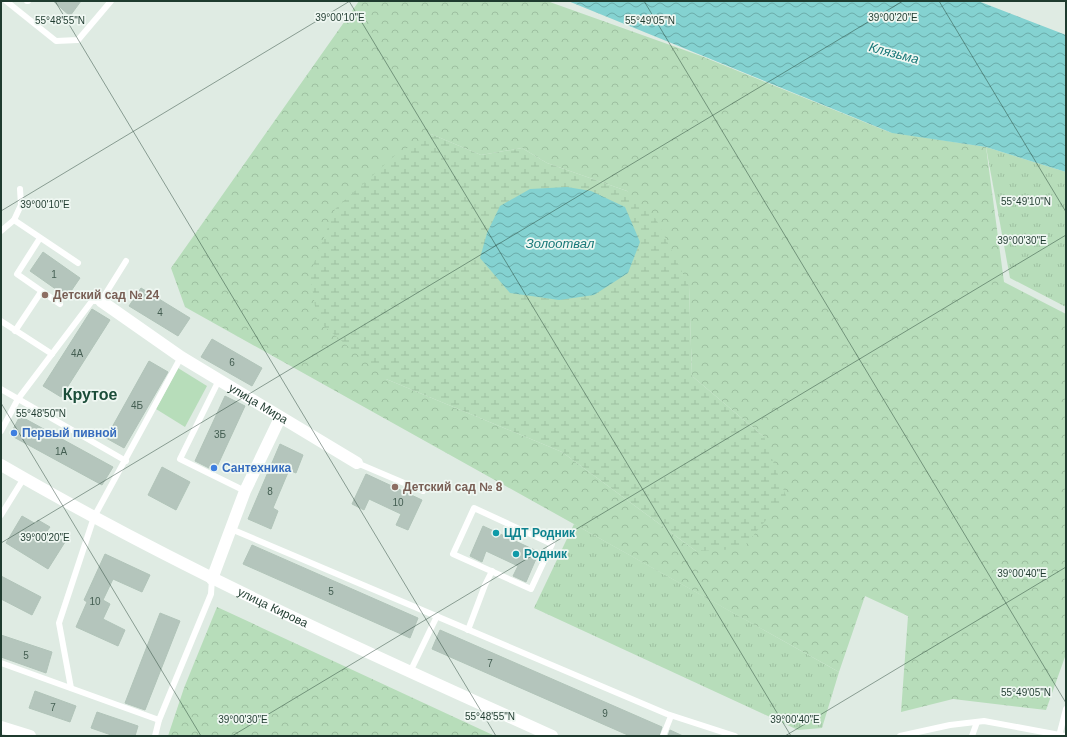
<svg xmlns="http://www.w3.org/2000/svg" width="1067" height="737" viewBox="0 0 1067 737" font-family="Helvetica,sans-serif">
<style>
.grass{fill:url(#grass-tufts)}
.forest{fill:url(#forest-crowns);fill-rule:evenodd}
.wetland{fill:url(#wetland-marsh)}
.park{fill:#b7ddba}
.water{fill:url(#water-waves)}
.building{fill:#b4c5bc;stroke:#b1c4b9}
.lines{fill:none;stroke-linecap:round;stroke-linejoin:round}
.service{stroke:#fff;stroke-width:6}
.minor{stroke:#fff;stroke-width:12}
.tertiary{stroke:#fff;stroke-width:12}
.ticks{fill:none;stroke:#1f3b2f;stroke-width:1;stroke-opacity:0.45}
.education-dot{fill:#8d6e63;stroke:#eff7f2;stroke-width:1.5}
.shop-dot{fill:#3f7fe0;stroke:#eff7f2;stroke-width:1.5}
.culture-dot{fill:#0f9aa8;stroke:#eff7f2;stroke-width:1.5}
.labels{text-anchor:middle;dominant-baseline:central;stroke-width:3.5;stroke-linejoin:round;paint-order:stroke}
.number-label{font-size:10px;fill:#445e52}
.education-label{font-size:12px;font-weight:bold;fill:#785e54;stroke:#eff7f2;text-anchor:start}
.street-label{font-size:12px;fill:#1f3b2f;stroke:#eff7f2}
.shop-label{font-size:12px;font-weight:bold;fill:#366cbe;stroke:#eff7f2;text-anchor:start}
.culture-label{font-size:12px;font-weight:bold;fill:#0d838f;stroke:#eff7f2;text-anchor:start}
.water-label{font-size:13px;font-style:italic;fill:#187878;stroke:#eff7f2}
.district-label{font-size:16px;font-weight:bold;fill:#1b4d39;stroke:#eff7f2}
.ticks-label{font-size:10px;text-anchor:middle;fill:#1f3b2f;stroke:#eff7f2;stroke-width:3.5;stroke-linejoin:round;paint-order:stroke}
</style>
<defs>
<pattern id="grass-tufts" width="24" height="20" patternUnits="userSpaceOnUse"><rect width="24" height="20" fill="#b7ddba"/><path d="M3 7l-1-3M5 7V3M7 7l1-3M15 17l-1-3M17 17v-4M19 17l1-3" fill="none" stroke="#9dbfa0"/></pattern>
<pattern id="forest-crowns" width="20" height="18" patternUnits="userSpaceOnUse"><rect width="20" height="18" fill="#b7ddba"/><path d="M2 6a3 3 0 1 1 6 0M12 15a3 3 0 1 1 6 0" fill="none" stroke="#9dbfa0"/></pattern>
<pattern id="wetland-marsh" width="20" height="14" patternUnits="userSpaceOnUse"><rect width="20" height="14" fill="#b7ddba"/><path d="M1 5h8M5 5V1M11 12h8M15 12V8" fill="none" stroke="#9dbfa0"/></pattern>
<pattern id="water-waves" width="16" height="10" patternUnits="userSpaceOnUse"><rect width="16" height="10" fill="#84d2d1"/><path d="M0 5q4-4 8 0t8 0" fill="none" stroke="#6bacaa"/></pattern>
</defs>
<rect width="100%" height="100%" fill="#dfebe3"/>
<g class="grass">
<polygon points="986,147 1066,172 1066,307 1010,278"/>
<polygon points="574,524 839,672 822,728 798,730 534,608"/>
</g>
<g class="forest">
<path d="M359,1H547L701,56L889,132L986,147L1004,282L1066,314V654L1046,710L953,699L901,712L908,616L865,596L839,672L185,307L171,268ZM431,134L481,155L522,148L547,163L627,191L689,286L692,376L764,437L696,551L562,452L386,379Z"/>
<polygon points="217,607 495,736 168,736 184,688"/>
</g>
<polygon class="wetland" points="431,134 481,155 522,148 547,163 627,191 656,219 689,286 692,376 764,437 786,496 742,549 696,551 562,452 386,379 317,320 310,273 335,209 394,156"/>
<polygon class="park" points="178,368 207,386 185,427 156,409"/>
<g class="water">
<polygon points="568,1 978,1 1066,35 1066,172 986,147 892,133"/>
<polygon points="567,187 591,191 625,207 640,242 628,273 594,295 559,300 510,293 480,258 487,233 500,206 530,189"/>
</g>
<g class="building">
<polygon points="53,1 81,1 70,16"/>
<polygon points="43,252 80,278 67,297 30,271"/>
<polygon points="141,288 190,318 178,336 129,306"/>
<polygon points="92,309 110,320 61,397 43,386"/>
<polygon points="212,339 262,368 252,386 201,357"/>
<polygon points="149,361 168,372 124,448 106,438"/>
<polygon points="225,396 245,406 215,471 195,461"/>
<polygon points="20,416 113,467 102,485 10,435"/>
<polygon points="280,444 303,455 296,473 289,470 273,508 278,511 271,529 248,519"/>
<polygon points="162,467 190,482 176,510 148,495"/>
<polygon points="366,474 422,500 408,530 396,525 401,514 369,499 364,510 352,504"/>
<polygon points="22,516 36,524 38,520 50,527 47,531 65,542 48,569 6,543"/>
<polygon points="483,526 539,552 526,582 513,576 518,566 486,551 482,562 470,556"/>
<polygon points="252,545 418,618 410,638 243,564"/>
<polygon points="105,554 150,575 142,592 113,579 103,600 110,604 103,619 125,630 118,646 76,627 87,602 84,600"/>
<polygon points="1,576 41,597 32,615 1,599"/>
<polygon points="160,613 180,621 145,710 125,703"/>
<polygon points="440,630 662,727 659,736 630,736 432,649"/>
<polygon points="1,635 52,652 46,673 1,657"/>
<polygon points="35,691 76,706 70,722 29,708"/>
<polygon points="97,712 138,726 135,736 114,736 91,728"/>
<polygon points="670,730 683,736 668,736"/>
</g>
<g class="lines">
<g class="service">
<polyline points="6,1 56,41 78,40 111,1"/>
<polyline points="27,1 28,1"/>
<polyline points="14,220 78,263"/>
<polyline points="1,231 14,220 21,205 20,189"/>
<polyline points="40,238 17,274 60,304"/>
<polyline points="1,321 52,354"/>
<polyline points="15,331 41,292"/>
<polyline points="219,380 180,459 245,491"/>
<polyline points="1,389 126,461"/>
<polyline points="1,431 18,399 92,301 101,301 126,261"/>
<polyline points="357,463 423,491"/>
<polygon points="474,508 552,544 531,589 453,554"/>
<polyline points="1,515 24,478"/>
<polyline points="231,529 667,714 735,736"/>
<polyline points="468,630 485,585 492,571"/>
<polyline points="1,663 159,720"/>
<polyline points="410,672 437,616"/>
<polyline points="71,688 59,623 94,517 181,357"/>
<polyline points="155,736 159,720 211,594 212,579"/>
<polyline points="663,736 671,716"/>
<polyline points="900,736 950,725 984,721 1065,736"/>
<polyline points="972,736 977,722"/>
<polyline points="1059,736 1066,709"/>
</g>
<g class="minor">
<path id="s1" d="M101,301L181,357L357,463"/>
<polyline points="212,579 245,491 280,418"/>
<polyline points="1,727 30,736"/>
</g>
<path class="tertiary" id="s2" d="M1,465C178,568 365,652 552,736"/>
</g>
<path class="ticks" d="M55,1L496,736M349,1L791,736M644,1L1066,703M939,1L1066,212M1,211L350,1M1,403L201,736M1,543L903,1M232,736L1066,235M785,736L1066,567"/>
<g class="education-dot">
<circle cx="45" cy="295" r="4"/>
<circle cx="395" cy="487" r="4"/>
</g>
<g class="shop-dot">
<circle cx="14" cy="433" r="4"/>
<circle cx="214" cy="468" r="4"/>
</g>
<g class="culture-dot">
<circle cx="496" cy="533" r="4"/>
<circle cx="516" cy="554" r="4"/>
</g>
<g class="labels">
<g class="number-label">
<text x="54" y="274">1</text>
<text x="160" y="312">4</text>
<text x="77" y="353">4А</text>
<text x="232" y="362">6</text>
<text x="137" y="405">4Б</text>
<text x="220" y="434">3Б</text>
<text x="61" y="451">1А</text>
<text x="270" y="491">8</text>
<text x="398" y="502">10</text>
<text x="331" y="591">5</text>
<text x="95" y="601">10</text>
<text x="26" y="655">5</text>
<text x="490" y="663">7</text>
<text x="53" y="707">7</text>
<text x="605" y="713">9</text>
</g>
<g class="education-label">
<text x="53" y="295">Детский сад № 24</text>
<text x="403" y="487">Детский сад № 8</text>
</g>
<g class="street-label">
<text stroke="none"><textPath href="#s1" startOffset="188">улица Мира</textPath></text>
<text stroke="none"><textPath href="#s2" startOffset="307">улица Кирова</textPath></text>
</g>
<g class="shop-label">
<text x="22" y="433">Первый пивной</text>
<text x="222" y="468">Сантехника</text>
</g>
<g class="culture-label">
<text x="504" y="533">ЦДТ Родник</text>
<text x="524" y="554">Родник</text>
</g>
<g class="water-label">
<text transform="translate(894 53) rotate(15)">Клязьма</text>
<text x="560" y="243">Золоотвал</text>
</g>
<g class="district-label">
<text x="90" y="394">Крутое</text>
</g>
</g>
<g class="ticks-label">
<text x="340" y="21">39°00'10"E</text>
<text x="893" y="21">39°00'20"E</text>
<text x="60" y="24">55°48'55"N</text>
<text x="650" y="24">55°49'05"N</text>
<text x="1026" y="205">55°49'10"N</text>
<text x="45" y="208">39°00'10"E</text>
<text x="1022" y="244">39°00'30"E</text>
<text x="41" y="417">55°48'50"N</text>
<text x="45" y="541">39°00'20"E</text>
<text x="1022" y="577">39°00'40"E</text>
<text x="1026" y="696">55°49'05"N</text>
<text x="490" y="720">55°48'55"N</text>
<text x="243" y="723">39°00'30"E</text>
<text x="795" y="723">39°00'40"E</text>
</g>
<rect width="1067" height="737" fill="none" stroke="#1f3b2f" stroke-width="4"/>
</svg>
